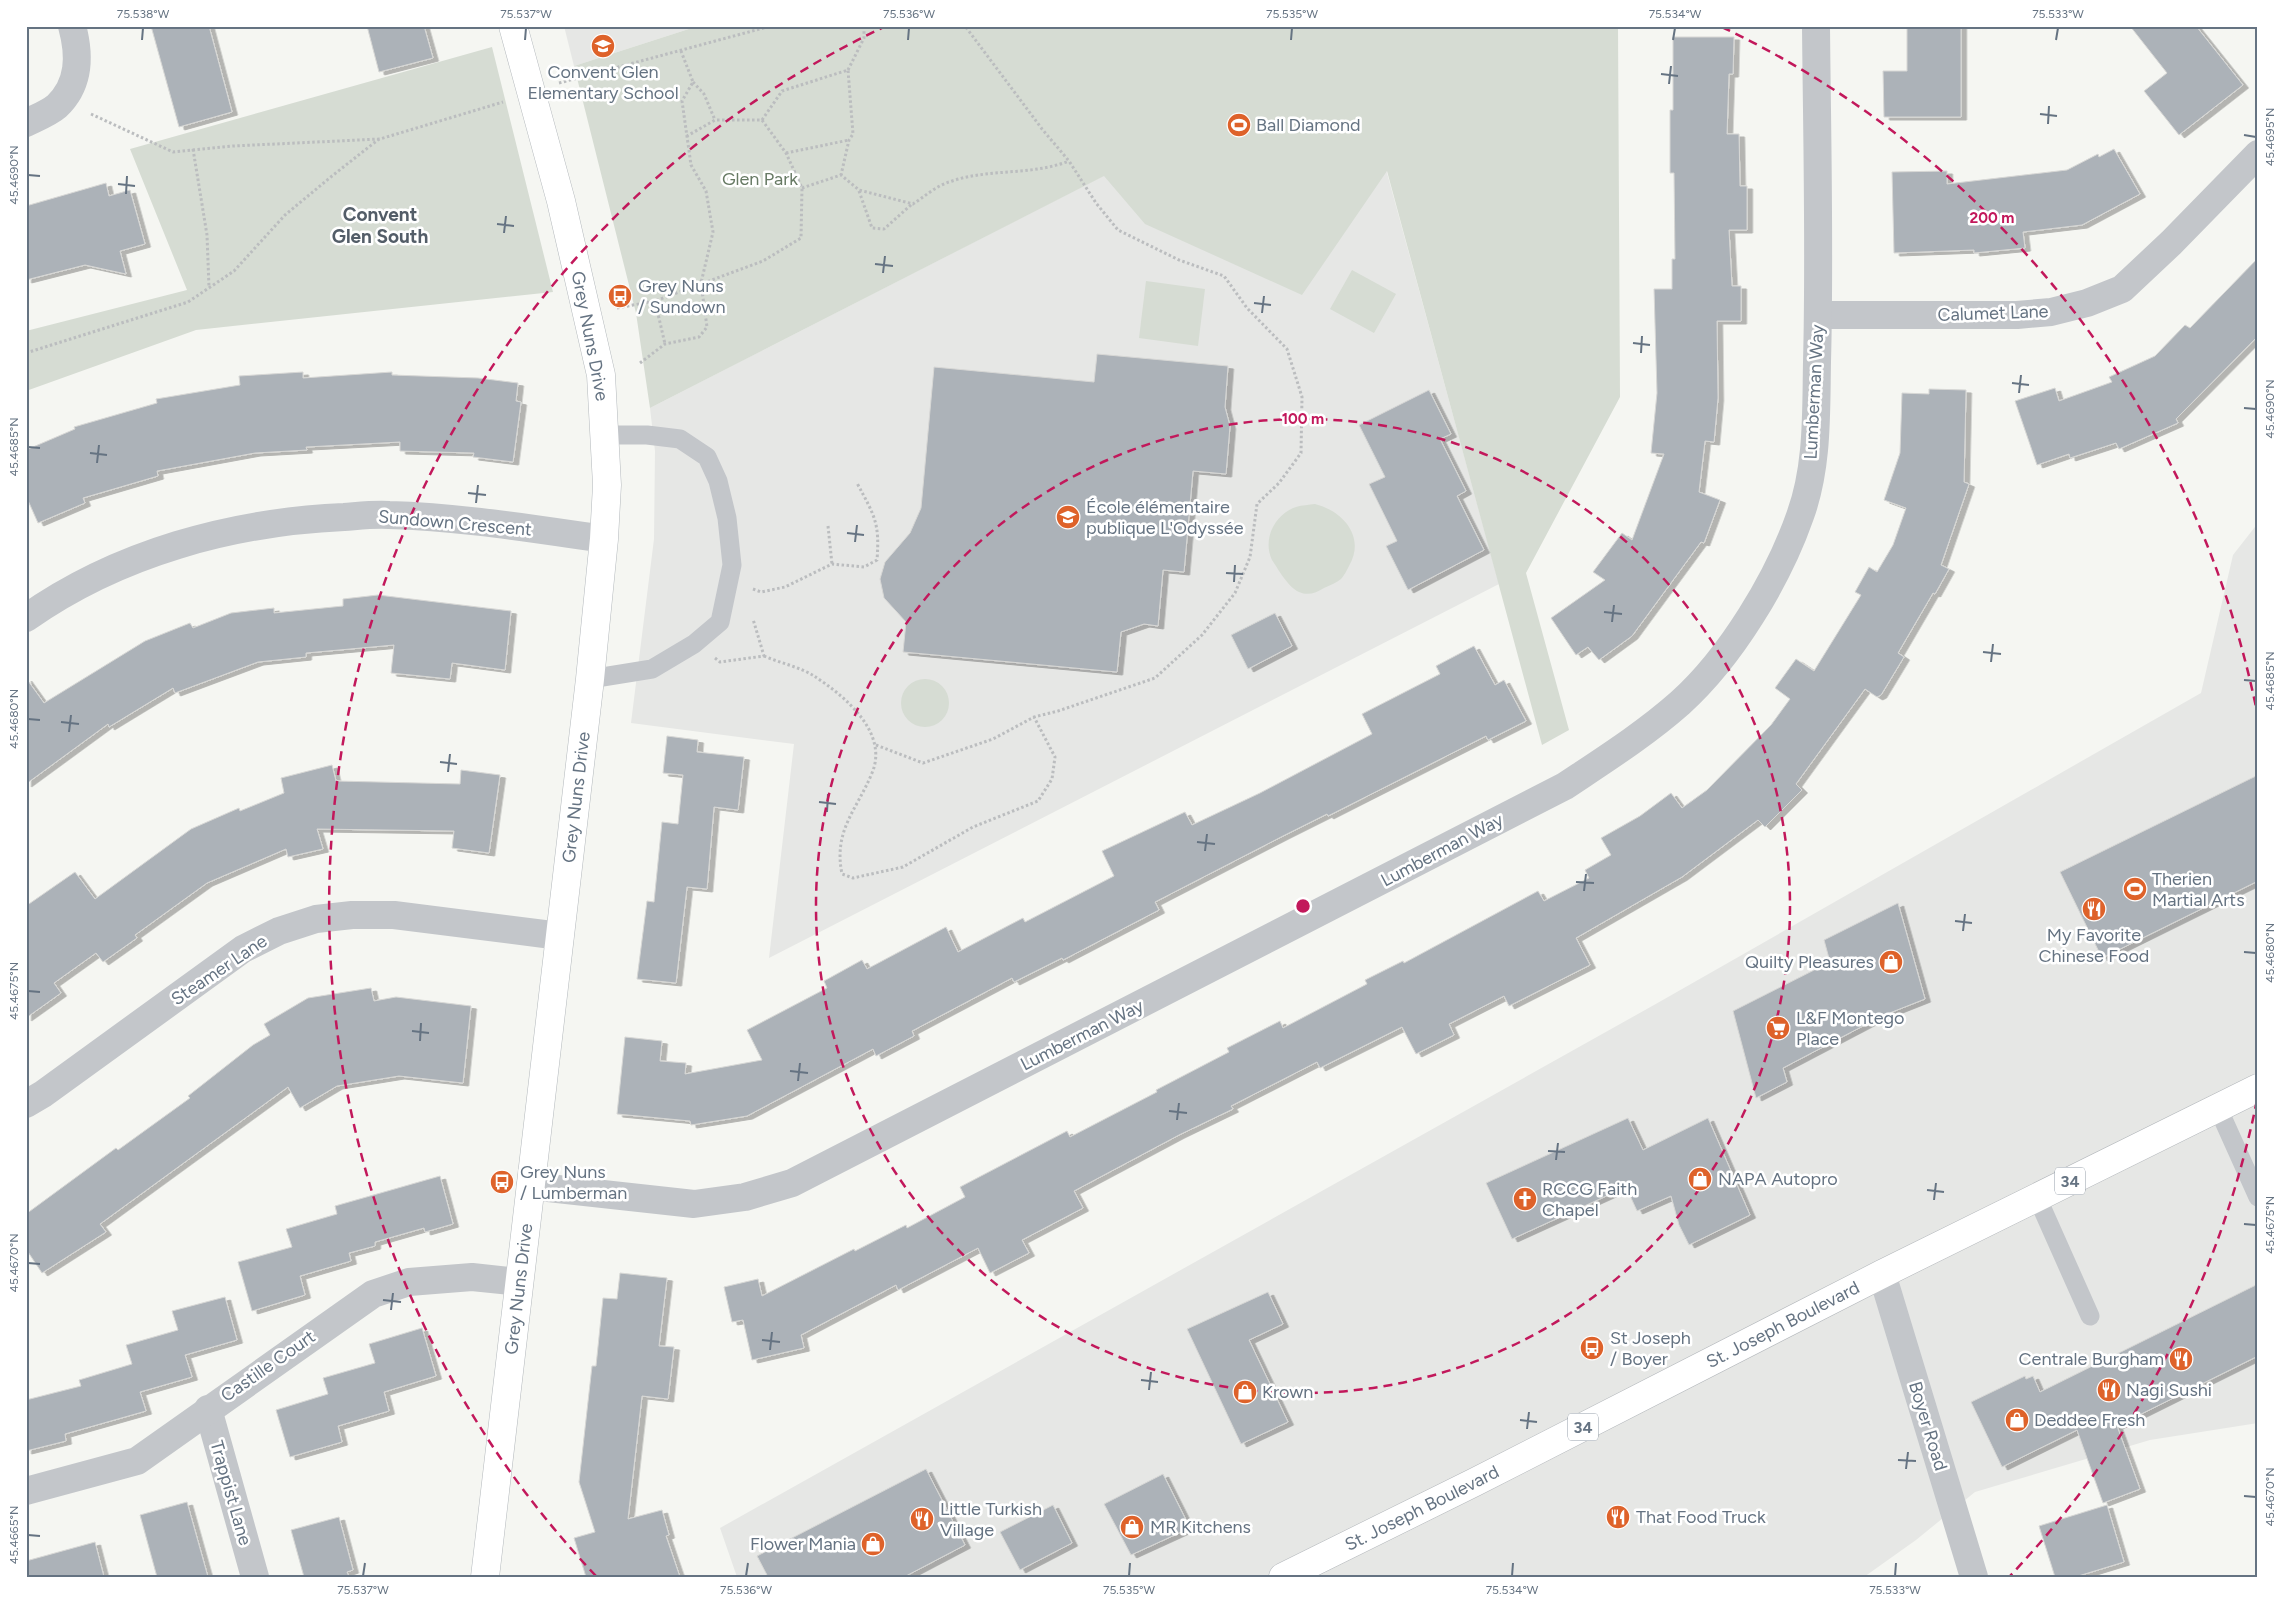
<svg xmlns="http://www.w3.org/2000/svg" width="2284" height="1603" viewBox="0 0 2284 1603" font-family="Figtree,sans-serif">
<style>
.built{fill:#e6e7e5}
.green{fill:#d6dcd3}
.building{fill:#acb2b8;stroke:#d7d7d5;filter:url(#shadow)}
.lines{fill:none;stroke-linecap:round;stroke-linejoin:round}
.secondary-casing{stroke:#b3b8bc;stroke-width:29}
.primary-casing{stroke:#b4b8bc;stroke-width:29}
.path{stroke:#bbbdbf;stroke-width:3;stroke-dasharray:2.5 2.5;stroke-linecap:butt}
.lane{stroke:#c3c6ca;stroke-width:19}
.street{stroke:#c3c6ca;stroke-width:28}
.secondary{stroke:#fff;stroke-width:28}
.primary{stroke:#fff;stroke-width:28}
.ticks{fill:none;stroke:#657382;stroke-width:2}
.ring{fill:none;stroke:#c2185b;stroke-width:2.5;stroke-dasharray:9 6}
.labels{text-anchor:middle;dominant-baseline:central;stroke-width:5;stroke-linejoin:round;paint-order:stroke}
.shield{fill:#fff;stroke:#939da8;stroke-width:1}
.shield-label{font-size:16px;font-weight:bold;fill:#657382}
.poi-label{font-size:18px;fill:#657382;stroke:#fff;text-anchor:start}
.park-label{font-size:18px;fill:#677a64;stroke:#fff}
.street-label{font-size:18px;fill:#657382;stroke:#fff}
.neighbourhood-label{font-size:19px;font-weight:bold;fill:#535d68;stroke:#fff}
.centre{fill:#c2185b;stroke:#fff;stroke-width:2.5}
.ring-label{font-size:15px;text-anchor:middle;font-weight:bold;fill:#c2185b;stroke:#fff;stroke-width:5;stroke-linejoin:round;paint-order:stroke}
.neatline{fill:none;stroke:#657382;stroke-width:2}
.ticks-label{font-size:12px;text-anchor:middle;fill:#657382}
</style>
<defs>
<filter id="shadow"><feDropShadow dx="5.5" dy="3" stdDeviation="0" flood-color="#0004"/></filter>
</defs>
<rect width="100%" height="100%" fill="#f5f6f2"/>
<g class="built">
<polygon points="564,26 698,26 574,66"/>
<polygon points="1353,48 1499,584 769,958 794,744 631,723 654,539 655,451 650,408"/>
<polygon points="2258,523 2258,1423 2150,1440 1975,1492 1916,1540 1864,1577 737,1577 720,1528 1654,1005 2201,693 2233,555"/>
</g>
<g class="green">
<polygon points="698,26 1618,26 1620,397 1526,573 1569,730 1542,745 1387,171 1302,295 1145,224 1104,176 650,408 636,313 574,66"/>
<polygon points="492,47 553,292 196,330 26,391 26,331 187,290 130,149"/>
<polygon points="1352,270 1396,294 1374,333 1330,309"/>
<polygon points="1146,281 1205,289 1198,346 1139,338"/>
<path d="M1315,504C1343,511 1366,537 1349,566C1347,570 1344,576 1341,579C1336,583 1330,585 1324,588C1316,593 1308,596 1299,592C1288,587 1278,569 1272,560C1262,539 1275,514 1296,507C1302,505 1309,505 1315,504Z"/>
<circle cx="925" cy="703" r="24"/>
</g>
<g class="building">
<polygon points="151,26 209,26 232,112 179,127"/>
<polygon points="367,26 424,26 433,58 379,72"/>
<polygon points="1907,26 1961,26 1961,117 1884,117 1883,71 1907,71"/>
<polygon points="2130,26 2196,26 2243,85 2179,135 2144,91 2167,73"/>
<polygon points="1673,37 1734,37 1733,74 1729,74 1727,134 1739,134 1740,186 1747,186 1747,230 1729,230 1732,286 1741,286 1741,321 1717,321 1718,398 1714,442 1705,441 1699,492 1720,500 1704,543 1701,542 1632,636 1599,660 1588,647 1576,655 1551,618 1605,580 1593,572 1622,533 1632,540 1664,454 1651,453 1657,393 1654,289 1672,289 1672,259 1675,259 1674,173 1670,173 1670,110 1673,110"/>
<polygon points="2114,149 2140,194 2082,225 2023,232 2025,248 1974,253 1974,250 1894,253 1892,172 1947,171 1947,184 2067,170 2098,154 2099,157"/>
<polygon points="106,183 109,196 130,190 145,244 120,251 126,274 85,265 26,280 26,206"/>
<polygon points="2258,258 2258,336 2176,419 2178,423 2119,449 2116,443 2070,458 2069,454 2037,465 2015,401 2055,388 2059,401 2112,382 2109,377 2155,356 2185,325 2190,328"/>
<polygon points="1097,354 1228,366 1225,407 1230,426 1226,474 1193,471 1184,572 1163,570 1158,626 1144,624 1121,632 1117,672 903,652 906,622 884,598 880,579 885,562 910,533 921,508 934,367 1094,382"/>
<polygon points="303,372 303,378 392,372 392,375 478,378 518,383 516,401 521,402 513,462 473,457 474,453 400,451 400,442 306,447 307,450 255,453 157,471 158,476 83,498 85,503 38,523 26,496 26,450 75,429 74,427 157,403 156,399 240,385 239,376"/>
<polygon points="1929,389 1966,390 1964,482 1969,484 1941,565 1949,569 1935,594 1933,593 1898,653 1904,657 1881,695 1877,697 1865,689 1796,784 1802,790 1765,827 1758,820 1682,877 1576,938 1590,965 1509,1006 1504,996 1449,1024 1454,1035 1416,1054 1402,1027 1320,1068 1317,1062 1231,1106 1233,1109 1179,1135 1074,1191 1083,1208 1022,1240 1029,1253 990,1273 978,1248 898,1290 896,1285 801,1335 804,1348 752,1360 743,1320 732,1322 724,1287 758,1279 762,1296 854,1249 855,1251 906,1225 907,1228 965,1197 960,1187 1067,1131 1070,1137 1157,1092 1156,1090 1229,1052 1227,1048 1280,1021 1283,1028 1367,984 1365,980 1403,961 1404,963 1538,891 1544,901 1589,878 1585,870 1611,855 1601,838 1640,816 1671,793 1682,808 1707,790 1771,725 1790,699 1775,688 1796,659 1814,671 1861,595 1855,592 1869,567 1877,572 1893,545 1906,508 1884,500 1900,453 1902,393 1929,394"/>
<polygon points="1429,390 1451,434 1440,439 1466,491 1457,496 1484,550 1408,590 1386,546 1397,541 1369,484 1385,477 1359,425"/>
<polygon points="378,595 511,611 505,670 452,663 450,679 391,673 394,645 306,653 306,657 258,662 175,693 173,688 109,727 108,724 26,784 26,678 44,703 145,641 190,623 193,628 231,613 274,608 274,613 343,606 343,599"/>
<polygon points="1275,613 1292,646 1248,669 1231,635"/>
<polygon points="1474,646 1495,685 1504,680 1526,721 1488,740 1486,736 1328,816 1327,814 1283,836 1155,902 1159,910 1063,960 1062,958 1014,982 1012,978 912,1031 914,1036 876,1056 873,1049 747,1116 691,1125 690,1121 617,1114 625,1037 662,1041 660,1061 686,1063 685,1074 762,1060 747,1030 827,988 824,981 862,960 867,969 946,927 958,952 1023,918 1025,922 1114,876 1102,851 1185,812 1192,825 1260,793 1372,734 1362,714 1440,674 1436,666"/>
<polygon points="667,736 698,740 697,752 744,757 738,810 714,807 707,889 687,887 676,983 637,979 647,901 654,902 662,822 678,824 683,775 663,773"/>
<polygon points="332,765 336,781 460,784 461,770 500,775 489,853 452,848 454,831 317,829 323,849 288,857 286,849 207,883 135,935 137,938 103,962 96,953 54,983 61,993 26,1018 26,906 75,872 95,899 191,829 239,808 240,811 284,793 281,778"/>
<polygon points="2258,775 2258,881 2102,958 2060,872"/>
<polygon points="1898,903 1925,999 1882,1016 1783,1068 1787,1082 1756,1098 1733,1011 1830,962 1824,940"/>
<polygon points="371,988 374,1001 396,997 471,1006 463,1083 399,1076 337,1086 300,1108 288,1087 100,1224 106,1232 42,1273 26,1249 26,1214 116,1148 118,1150 190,1098 188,1096 253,1045 270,1035 264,1024 308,998"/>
<polygon points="1628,1118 1643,1150 1708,1118 1750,1215 1689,1245 1679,1225 1671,1196 1637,1211 1626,1187 1512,1239 1486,1183"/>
<polygon points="440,1176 453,1224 425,1232 424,1228 375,1242 375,1246 349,1253 351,1261 300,1276 305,1295 252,1311 238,1262 292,1247 286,1229 337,1214 335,1206"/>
<polygon points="620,1273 667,1278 659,1346 674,1347 668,1399 642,1396 628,1519 662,1510 669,1535 666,1536 680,1577 586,1577 574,1538 595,1532 579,1482 592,1366 596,1366 603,1298 617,1299"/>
<polygon points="2258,1284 2258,1356 2117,1426 2140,1489 2103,1503 2077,1430 2002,1467 1971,1402 2025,1376 2026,1379 2033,1376 2040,1392"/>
<polygon points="1268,1292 1283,1324 1249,1340 1288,1422 1241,1444 1187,1329"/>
<polygon points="225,1297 237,1340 185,1355 192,1377 140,1392 146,1411 65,1434 66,1441 26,1451 26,1400 81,1386 79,1380 132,1364 126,1345 178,1330 172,1311"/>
<polygon points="422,1328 436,1376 384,1392 389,1411 338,1426 342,1442 290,1457 276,1410 328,1394 323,1378 375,1363 369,1344"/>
<polygon points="926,1469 965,1545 904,1577 768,1577 757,1556"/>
<polygon points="1163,1474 1190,1528 1131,1555 1104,1504"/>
<polygon points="187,1502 208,1577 157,1577 140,1515"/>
<polygon points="1053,1505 1072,1543 1020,1570 1000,1532"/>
<polygon points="2107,1505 2124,1562 2075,1577 2055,1577 2039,1526"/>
<polygon points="339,1517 353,1570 347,1572 349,1577 304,1577 291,1530"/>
<polygon points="95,1542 104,1577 26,1577 26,1561"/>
</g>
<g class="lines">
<g class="secondary-casing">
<g id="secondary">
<path id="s1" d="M485,1577L590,679L604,539L607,485L601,375L561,201L513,26"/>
</g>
</g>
<g class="primary-casing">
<g id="primary">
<path id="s2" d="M1283,1577L1475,1482L1882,1274L2258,1088"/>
</g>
</g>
<g class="path">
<polyline points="848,70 864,38 864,26"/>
<polyline points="693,82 704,94 715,120"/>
<polyline points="559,83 771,26"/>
<polyline points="91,114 173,152 233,146 380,139 503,102"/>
<polyline points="762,120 782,91 848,70 853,134 849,140 841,175"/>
<polyline points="193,149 207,235 209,287"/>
<polyline points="786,153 849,140"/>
<path d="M802,188L841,175L859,190L913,204C924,197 936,186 949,182C988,168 1031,176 1069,161"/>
<polyline points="859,191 872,228 884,229 912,204"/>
<polyline points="655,301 665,344"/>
<polyline points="617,308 655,301 763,261 801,238 802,188 786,153 762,120 715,120 687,136"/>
<polyline points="26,353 188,302 234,271 285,215 332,176 379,139"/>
<polyline points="640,363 665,344 699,337 707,327 701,283 713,232 706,191 691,165 682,101 693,82 681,51"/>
<polyline points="828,526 832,564"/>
<path d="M753,589L761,592L785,587L832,564L864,567L877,560C880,522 874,515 857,483"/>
<path d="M764,656C780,663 800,667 814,676C845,696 889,733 872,773C857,810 833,830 842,874L853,878L903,867L973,827L1038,801L1052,779L1055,757L1034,717"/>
<polyline points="715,658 720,662 764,656 753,619"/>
<polyline points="876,745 923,763 993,739 1034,717 1058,711 1155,678 1202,635 1235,593 1250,557 1257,504 1279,483 1301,453 1302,397 1287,349 1247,308 1224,276 1179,260 1118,230 1096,203 1069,161 1042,129 965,26"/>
</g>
<g class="lane">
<polyline points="590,679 652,669 694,644 720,622 732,565 727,518 718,481 707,457 680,439 647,435 606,435"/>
<polyline points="2218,1108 2258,1197"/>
<polyline points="2037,1197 2090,1316"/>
</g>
<g class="street">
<path d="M26,123C36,118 49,113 57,106C80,84 80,55 72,26"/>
<polyline points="1818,315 2017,315 2051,312 2087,303 2122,289 2171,243 2258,154"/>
<path d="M26,618C118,553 232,522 344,517C358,516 374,514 389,515C461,517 533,529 604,539"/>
<polyline points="26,1104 43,1094 243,949 279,931 316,919 352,915 394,915 560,936"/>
<path d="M530,1186L694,1204L745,1197L792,1183L1565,786C1604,760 1645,734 1680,703C1731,657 1778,579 1800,516C1818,467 1816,413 1817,362C1820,250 1817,138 1816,26"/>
<polyline points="1882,1274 1974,1577"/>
<polyline points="208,1409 255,1577"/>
<polyline points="26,1491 137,1461 373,1294 409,1282 472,1277 519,1282"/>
</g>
<use href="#secondary" class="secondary"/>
<use href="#primary" class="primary"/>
</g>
<path class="ticks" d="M142,40L143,28M525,40L526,28M908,40L909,28M1291,40L1292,28M1673,40L1675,28M2056,40L2058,28M1661,74L1678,76M1669,84L1671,66M2040,114L2057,116M2048,124L2049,106M2244,135L2256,137M28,175L40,176M118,184L135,186M126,194L127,176M497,224L514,226M504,233L506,216M875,264L893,266M883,273L885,256M1254,303L1271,305M1262,313L1264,296M1633,343L1650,345M1641,353L1642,336M2012,383L2029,385M2019,393L2021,375M2244,408L2256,409M28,447L40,448M90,453L107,455M97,463L99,445M468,493L486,495M476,503L478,485M847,533L864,535M855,542L857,525M1226,573L1243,574M1234,582L1235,565M1604,612L1622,614M1612,622L1614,605M1983,652L2001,654M1991,662L1993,644M2244,680L2256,681M28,719L40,720M61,722L79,724M69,732L71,715M440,762L457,764M448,772L450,754M819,802L836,804M827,812L828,794M1197,842L1215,844M1205,851L1207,834M1576,882L1594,883M1584,891L1586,874M1955,921L1972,923M1963,931L1965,914M2244,952L2256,953M28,991L40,992M412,1031L429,1033M420,1041L421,1023M790,1071L808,1073M798,1081L800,1063M1169,1111L1187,1113M1177,1120L1179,1103M1548,1151L1565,1152M1556,1160L1558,1143M1927,1190L1944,1192M1934,1200L1936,1183M2244,1224L2256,1225M28,1263L40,1264M383,1300L401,1302M391,1310L393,1293M762,1340L780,1342M770,1350L772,1332M1141,1380L1158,1382M1149,1390L1151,1372M1520,1420L1537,1422M1527,1429L1529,1412M1898,1460L1916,1461M1906,1469L1908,1452M2244,1496L2256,1497M28,1535L40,1536M363,1576L365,1563M746,1576L748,1563M1129,1576L1130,1563M1512,1576L1513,1563M1895,1576L1896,1563"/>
<g class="ring">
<circle cx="1303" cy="906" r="487"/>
<path d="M2257 1100A974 974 0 0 1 2010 1576M596 1576A974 974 0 0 1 884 27M1722 27A974 974 0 0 1 2257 712"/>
</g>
<defs>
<g id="school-disc" transform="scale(1.25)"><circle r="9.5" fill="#de622a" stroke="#fff"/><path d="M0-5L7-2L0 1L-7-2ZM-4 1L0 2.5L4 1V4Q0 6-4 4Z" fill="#fff"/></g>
<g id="stadium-disc" transform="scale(1.25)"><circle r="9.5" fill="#de622a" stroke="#fff"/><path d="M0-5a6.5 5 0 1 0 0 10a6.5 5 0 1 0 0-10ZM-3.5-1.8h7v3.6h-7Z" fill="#fff"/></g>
<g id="bus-disc" transform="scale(1.25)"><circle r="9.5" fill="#de622a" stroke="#fff"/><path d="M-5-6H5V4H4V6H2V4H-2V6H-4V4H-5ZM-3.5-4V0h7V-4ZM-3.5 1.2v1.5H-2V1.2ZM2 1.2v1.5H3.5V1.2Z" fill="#fff"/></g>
<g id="restaurant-disc" transform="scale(1.25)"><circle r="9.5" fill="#de622a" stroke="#fff"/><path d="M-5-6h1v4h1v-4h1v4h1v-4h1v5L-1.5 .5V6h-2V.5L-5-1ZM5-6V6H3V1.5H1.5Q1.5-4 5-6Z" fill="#fff"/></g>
<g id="shop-disc" transform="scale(1.25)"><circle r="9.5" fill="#de622a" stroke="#fff"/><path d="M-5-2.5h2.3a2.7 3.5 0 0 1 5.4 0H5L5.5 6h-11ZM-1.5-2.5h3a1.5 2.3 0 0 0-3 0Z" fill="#fff"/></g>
<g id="supermarket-disc" transform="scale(1.25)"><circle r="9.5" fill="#de622a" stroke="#fff"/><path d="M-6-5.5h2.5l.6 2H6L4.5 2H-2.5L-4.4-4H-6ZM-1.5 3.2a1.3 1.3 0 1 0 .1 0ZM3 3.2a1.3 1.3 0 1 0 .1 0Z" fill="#fff"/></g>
<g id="church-disc" transform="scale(1.25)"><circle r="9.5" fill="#de622a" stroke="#fff"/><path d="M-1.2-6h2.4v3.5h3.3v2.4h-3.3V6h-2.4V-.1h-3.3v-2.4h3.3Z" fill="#fff"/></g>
</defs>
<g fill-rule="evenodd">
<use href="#school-disc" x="603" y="46"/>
<use href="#stadium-disc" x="1239" y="125"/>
<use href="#bus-disc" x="620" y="296"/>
<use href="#school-disc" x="1068" y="517"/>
<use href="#stadium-disc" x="2135" y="889"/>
<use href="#restaurant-disc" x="2094" y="909"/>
<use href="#shop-disc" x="1891" y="962"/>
<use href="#supermarket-disc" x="1778" y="1028"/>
<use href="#shop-disc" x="1700" y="1179"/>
<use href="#bus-disc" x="502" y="1182"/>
<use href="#church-disc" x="1525" y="1199"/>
<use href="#bus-disc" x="1592" y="1348"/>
<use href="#restaurant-disc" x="2181" y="1359"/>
<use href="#restaurant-disc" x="2109" y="1390"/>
<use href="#shop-disc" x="1245" y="1392"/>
<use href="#shop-disc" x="2017" y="1420"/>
<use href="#restaurant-disc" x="1618" y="1517"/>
<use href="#restaurant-disc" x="922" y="1519"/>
<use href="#shop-disc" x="1132" y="1527"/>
<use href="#shop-disc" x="873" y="1544"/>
</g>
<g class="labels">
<g class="shield">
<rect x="2055" y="1167.5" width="30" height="27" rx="4"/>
<rect x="1568" y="1413.5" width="30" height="27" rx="4"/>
</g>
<g class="shield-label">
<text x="2070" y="1181">34</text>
<text x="1583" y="1427">34</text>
</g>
<g class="poi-label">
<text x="603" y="72" text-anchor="middle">Convent Glen<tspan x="603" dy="21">Elementary School</tspan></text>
<text x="1256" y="125">Ball Diamond</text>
<text x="638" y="286">Grey Nuns<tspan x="638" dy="21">/ Sundown</tspan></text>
<text x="1086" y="507">École élémentaire<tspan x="1086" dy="21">publique L'Odyssée</tspan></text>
<text x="2152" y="879">Therien<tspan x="2152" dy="21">Martial Arts</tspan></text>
<text x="2094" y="935" text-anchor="middle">My Favorite<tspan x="2094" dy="21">Chinese Food</tspan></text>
<text x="1874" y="962" text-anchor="end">Quilty Pleasures</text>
<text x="1796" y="1018">L&amp;F Montego<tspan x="1796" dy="21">Place</tspan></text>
<text x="520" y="1172">Grey Nuns<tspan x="520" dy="21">/ Lumberman</tspan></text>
<text x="1718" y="1179">NAPA Autopro</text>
<text x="1542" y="1189">RCCG Faith<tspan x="1542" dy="21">Chapel</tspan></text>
<text x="1610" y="1338">St Joseph<tspan x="1610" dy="21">/ Boyer</tspan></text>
<text x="2164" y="1359" text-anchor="end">Centrale Burgham</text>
<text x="2126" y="1390">Nagi Sushi</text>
<text x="1262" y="1392">Krown</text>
<text x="2034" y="1420">Deddee Fresh</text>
<text x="940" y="1509">Little Turkish<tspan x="940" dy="21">Village</tspan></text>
<text x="1636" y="1517">That Food Truck</text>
<text x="1150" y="1527">MR Kitchens</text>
<text x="856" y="1544" text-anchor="end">Flower Mania</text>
</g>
<g class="park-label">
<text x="760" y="179">Glen Park</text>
</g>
<g class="street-label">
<text transform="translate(1993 313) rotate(-2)">Calumet Lane</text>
<text transform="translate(590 336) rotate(79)">Grey Nuns Drive</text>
<text transform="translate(1814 392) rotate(-87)">Lumberman Way</text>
<text transform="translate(455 523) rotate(5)">Sundown Crescent</text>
<text stroke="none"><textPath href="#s1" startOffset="785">Grey Nuns Drive</textPath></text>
<text transform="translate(1442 850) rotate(-28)">Lumberman Way</text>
<text transform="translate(219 970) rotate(-34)">Steamer Lane</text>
<text transform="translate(1082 1035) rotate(-27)">Lumberman Way</text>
<text stroke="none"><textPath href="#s1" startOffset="290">Grey Nuns Drive</textPath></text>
<text stroke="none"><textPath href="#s2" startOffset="560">St. Joseph Boulevard</textPath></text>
<text transform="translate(268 1366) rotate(-35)">Castille Court</text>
<text transform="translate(1928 1426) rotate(73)">Boyer Road</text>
<text transform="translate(231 1493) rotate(74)">Trappist Lane</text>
<text stroke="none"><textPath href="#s2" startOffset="155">St. Joseph Boulevard</textPath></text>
</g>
<g class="neighbourhood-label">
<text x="380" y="214">Convent<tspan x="380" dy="22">Glen South</tspan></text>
</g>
</g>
<circle cx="1303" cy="906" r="8" class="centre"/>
<g class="ring-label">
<text x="1992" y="223">200 m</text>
<text x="1303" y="424">100 m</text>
</g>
<rect width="2284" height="1603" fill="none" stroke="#ffffff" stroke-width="55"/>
<rect x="28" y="28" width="2228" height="1548" class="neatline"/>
<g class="ticks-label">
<text x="143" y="18">75.538°W</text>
<text x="526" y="18">75.537°W</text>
<text x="909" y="18">75.536°W</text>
<text x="1292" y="18">75.535°W</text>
<text x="1675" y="18">75.534°W</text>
<text x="2058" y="18">75.533°W</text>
<text transform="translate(2270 137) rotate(-90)" y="4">45.4695°N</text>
<text transform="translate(14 175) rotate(-90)" y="4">45.4690°N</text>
<text transform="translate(2270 409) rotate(-90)" y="4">45.4690°N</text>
<text transform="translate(14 447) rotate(-90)" y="4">45.4685°N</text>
<text transform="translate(2270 681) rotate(-90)" y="4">45.4685°N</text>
<text transform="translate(14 719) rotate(-90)" y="4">45.4680°N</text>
<text transform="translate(2270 953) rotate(-90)" y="4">45.4680°N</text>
<text transform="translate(14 991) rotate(-90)" y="4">45.4675°N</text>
<text transform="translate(2270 1225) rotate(-90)" y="4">45.4675°N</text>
<text transform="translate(14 1263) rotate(-90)" y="4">45.4670°N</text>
<text transform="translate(2270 1497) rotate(-90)" y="4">45.4670°N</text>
<text transform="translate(14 1535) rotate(-90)" y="4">45.4665°N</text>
<text x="363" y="1594">75.537°W</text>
<text x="746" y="1594">75.536°W</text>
<text x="1129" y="1594">75.535°W</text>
<text x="1512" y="1594">75.534°W</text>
<text x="1895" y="1594">75.533°W</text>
</g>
</svg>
